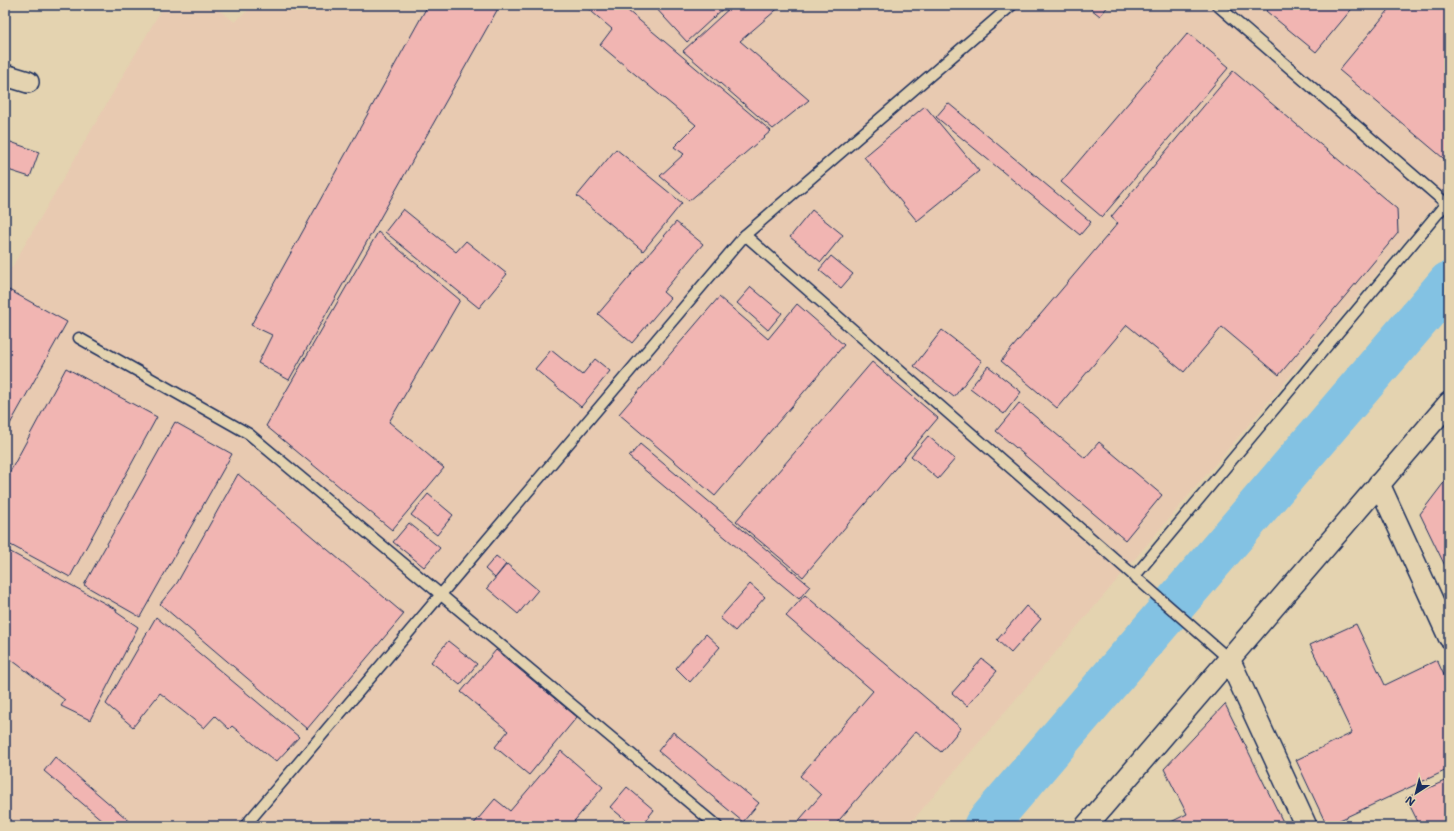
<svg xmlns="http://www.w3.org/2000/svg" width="1454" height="831" viewBox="0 0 1454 831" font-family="'Shantell Sans',sans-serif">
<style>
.built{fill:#e8cab1}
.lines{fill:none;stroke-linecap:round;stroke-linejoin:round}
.river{stroke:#83c2e3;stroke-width:43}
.building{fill:#f1b5b2;stroke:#1b2f5e}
.lane-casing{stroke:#1b2f5e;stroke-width:13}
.street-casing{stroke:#1b2f5e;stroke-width:24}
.lane{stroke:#e4d3b0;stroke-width:10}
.street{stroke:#e4d3b0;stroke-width:21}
</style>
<rect width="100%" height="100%" fill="#e4d3b0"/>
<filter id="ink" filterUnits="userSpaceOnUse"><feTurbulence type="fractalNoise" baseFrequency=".025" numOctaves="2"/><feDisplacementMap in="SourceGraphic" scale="8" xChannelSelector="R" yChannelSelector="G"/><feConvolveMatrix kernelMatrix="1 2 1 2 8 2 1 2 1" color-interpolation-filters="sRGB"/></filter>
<g filter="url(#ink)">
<polygon class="built" points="164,5 212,5 235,22 254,5 1449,5 1449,189 908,826 5,826 5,279"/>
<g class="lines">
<polyline class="river" points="985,826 1449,283"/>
</g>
<g class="building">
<polygon points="428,5 500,5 289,380 258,363 272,335 251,325"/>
<polygon points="586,5 621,5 771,131 689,201 660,176 684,154 674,147 696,125 600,45 612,29 585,6"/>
<polygon points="653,5 727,5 687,42"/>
<polygon points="733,5 782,5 740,41 809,100 773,129 683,51"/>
<polygon points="1086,5 1109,5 1100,16"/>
<polygon points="1271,5 1355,5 1316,52 1266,11"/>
<polygon points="1393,5 1449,5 1449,163 1339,70"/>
<polygon points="1188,33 1229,67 1102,217 1061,182"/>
<polygon points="1233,71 1397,209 1398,233 1279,375 1222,327 1184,372 1127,325 1057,408 1001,361 1118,223 1111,217"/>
<polygon points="948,103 1091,222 1080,235 936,117"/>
<polygon points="925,106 979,171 917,221 864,157"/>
<polygon points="5,140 39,152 30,177 5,169"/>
<polygon points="616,149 682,203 643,251 577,196"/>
<polygon points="403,209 456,252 466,241 507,274 479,308 385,232"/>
<polygon points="812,210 843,235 821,262 790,237"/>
<polygon points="676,222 703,244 663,292 670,298 632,343 598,314"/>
<polygon points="378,232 460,300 389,422 444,468 392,530 266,426"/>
<polygon points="831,256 853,274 841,288 819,270"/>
<polygon points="751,287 782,313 768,330 737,303"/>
<polygon points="9,290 67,322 5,433 5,298"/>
<polygon points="719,297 768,339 797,304 844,345 715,496 619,414"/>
<polygon points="942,330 982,361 954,397 914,366"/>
<polygon points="551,350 582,375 595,359 610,371 581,407 535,369"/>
<polygon points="872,362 938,418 803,577 736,521"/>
<polygon points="988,366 1021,392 1004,414 970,388"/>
<polygon points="66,368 157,417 70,577 5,542 5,481"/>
<polygon points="1019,403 1085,458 1099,442 1162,495 1125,540 996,431"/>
<polygon points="175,422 232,454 140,617 84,585"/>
<polygon points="928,436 955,459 938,479 911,456"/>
<polygon points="640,444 810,586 799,599 629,457"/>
<polygon points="238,474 404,614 307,729 160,604 177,583"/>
<polygon points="1449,476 1449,574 1420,514"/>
<polygon points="428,494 453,515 437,535 411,515"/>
<polygon points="409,523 440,548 424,567 393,542"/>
<polygon points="5,549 117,610 116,612 138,627 90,720 61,706 65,700 5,655"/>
<polygon points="496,556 506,564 495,578 485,569"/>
<polygon points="507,564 538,590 518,614 487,588"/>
<polygon points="750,584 765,597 735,631 720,618"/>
<polygon points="805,595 961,728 941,752 916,731 834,826 794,826 821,795 800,776 873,691 786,616"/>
<polygon points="1026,606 1041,619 1011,653 997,640"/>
<polygon points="156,617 299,737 276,762 232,726 229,729 215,716 204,728 160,693 133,727 106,704"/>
<polygon points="1356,624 1385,685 1437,660 1449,686 1449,769 1327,826 1296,760 1352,733 1310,645"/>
<polygon points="706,634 720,647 690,682 676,668"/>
<polygon points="448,641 477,664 460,685 431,662"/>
<polygon points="496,650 577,717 529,775 495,747 508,731 461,692"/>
<polygon points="982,659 997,671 967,706 952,693"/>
<polygon points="1225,704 1285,826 1163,826 1187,814 1164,769"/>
<polygon points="673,732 759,803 743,822 658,751"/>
<polygon points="561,751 603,787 570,826 472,826 495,799 510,811"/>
<polygon points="55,757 134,825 133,826 109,826 44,771"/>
<polygon points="1449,779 1449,826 1420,826 1406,798"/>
<polygon points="627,787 654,810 641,826 633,826 610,807"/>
</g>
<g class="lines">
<g class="lane-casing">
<g id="lane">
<polyline points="1217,5 1449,206"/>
<polyline points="745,235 1229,659"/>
<polyline points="79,338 249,434 717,826"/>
<polyline points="1134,577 1449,200"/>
<polyline points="245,826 745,235 1012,5"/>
</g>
</g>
<g class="street-casing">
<g id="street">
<polyline points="5,75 28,82"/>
<polyline points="1379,484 1449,637"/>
<polyline points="1229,659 1306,826"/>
<polyline points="1086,826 1449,403"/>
</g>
</g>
<use href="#lane" class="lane"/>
<use href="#street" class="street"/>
</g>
</g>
<rect width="1454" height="831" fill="none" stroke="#e4d3b0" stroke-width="20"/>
<rect x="10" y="10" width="1434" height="811" fill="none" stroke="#1b2f5e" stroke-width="1.5" filter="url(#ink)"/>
<g transform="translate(1416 793) rotate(216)" stroke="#e4d3b0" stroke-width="3" paint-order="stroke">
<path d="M0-3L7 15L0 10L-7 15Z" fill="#1b2f5e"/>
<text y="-6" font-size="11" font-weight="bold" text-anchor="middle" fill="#1b2f5e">N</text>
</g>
</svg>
